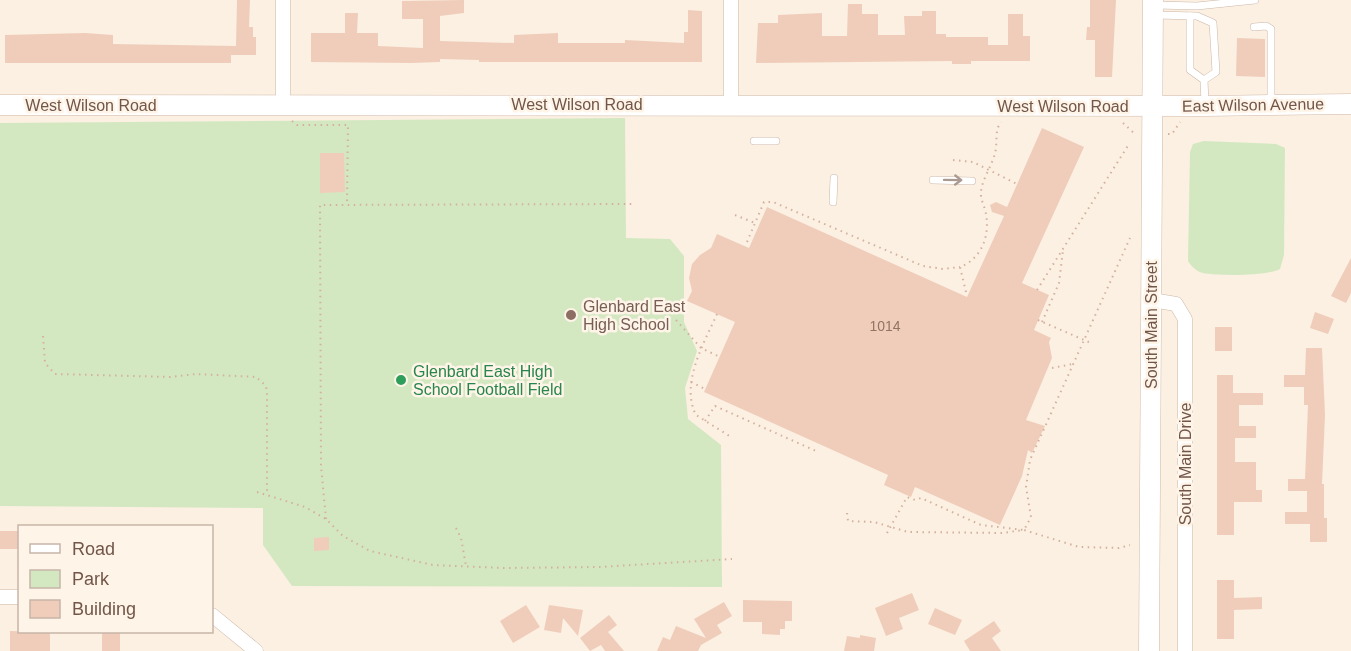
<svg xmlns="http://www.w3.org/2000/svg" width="1351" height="651" viewBox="0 0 1351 651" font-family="Helvetica,sans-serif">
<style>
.green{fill:#d3e8c1}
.building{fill:#f0cdba}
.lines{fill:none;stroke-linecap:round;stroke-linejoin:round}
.lane-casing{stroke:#ccb7a9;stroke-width:8}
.street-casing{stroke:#ccb7a9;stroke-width:15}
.secondary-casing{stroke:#d1b9a9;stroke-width:21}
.path{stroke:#d4b09e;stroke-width:2;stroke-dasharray:1.5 4.5;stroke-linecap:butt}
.lane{stroke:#fff;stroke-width:7}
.street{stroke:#fff;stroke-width:14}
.secondary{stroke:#fff;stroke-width:20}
.oneway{stroke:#aa9a92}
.education-dot{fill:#8d6e63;stroke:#fff4e8;stroke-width:2}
.leisure-dot{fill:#2e9e5b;stroke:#fff4e8;stroke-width:2}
.labels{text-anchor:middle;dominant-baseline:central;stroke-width:5;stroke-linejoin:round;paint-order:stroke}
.number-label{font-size:14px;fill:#927465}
.street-label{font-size:16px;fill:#725649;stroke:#fff4e8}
.education-label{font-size:16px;fill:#785e54;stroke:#fff4e8;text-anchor:start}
.leisure-label{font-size:16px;fill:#27864d;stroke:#fff4e8;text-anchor:start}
</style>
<rect width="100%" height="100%" fill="#fbf0e2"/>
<g class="green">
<polygon points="625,118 626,238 670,239 684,256 684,322 697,351 685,388 688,419 721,445 722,587 292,586 263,545 263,508 0,506 0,123"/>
<path d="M1204,141L1276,144L1285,148L1284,255L1280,269C1267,276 1218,276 1203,273C1196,271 1192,267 1188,261L1190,152L1193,144Z"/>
</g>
<g class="building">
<polygon points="237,0 250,0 249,27 253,27 253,37 256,37 256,55 231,55 231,63 5,63 5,35 85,33 113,35 113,44 236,46"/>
<polygon points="464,0 464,13 440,16 440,41 514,43 514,35 558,33 558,43 625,43 625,40 684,43 684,32 688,32 688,10 702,11 702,62 479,62 479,60 440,59 440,62 411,63 311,62 311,33 345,33 345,13 358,13 357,33 378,33 378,46 423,48 423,19 402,19 402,1"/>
<polygon points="1090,0 1116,0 1112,77 1095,77 1095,40 1086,40 1087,27 1090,27"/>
<polygon points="848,4 862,4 862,14 878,14 878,35 905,35 904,16 922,16 922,11 936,11 936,34 946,34 946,37 988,37 988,45 1008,45 1008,14 1023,14 1023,36 1030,36 1030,61 971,61 971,64 952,64 952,61 756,63 758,23 778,23 778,15 822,13 822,36 847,36"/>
<polygon points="1237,38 1265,39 1265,77 1236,76"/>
<polygon points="1042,128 1084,147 1022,283 1049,295 1034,330 1051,338 1049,342 1052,358 1026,420 1045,426 1032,453 1028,450 1022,476 1000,525 915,487 911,497 884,485 888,475 704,392 735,322 687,301 692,291 689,278 692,264 700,255 711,248 717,234 749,248 767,207 967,297 1004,216 992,212 990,205 996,202 1007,207"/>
<polygon points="320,153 344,153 345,192 320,193"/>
<polygon points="1351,258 1351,293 1346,303 1331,296"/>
<polygon points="1315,312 1334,319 1328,334 1310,328"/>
<rect x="1215" y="327" width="17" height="24"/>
<polygon points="1306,348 1322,348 1325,415 1322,484 1324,484 1324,518 1327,518 1327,542 1310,542 1310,524 1285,524 1285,512 1307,512 1307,491 1288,491 1288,479 1305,479 1308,405 1304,405 1304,387 1284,387 1284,375 1305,375"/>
<polygon points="1217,375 1233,375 1233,393 1263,393 1263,405 1239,405 1239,426 1256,426 1256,438 1235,438 1235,462 1256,462 1256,490 1262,490 1262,502 1234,502 1234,535 1217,535"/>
<rect x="0" y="531" width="20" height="18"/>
<polygon points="329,537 329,550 314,551 314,538"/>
<polygon points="1217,580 1234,580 1234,598 1262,597 1262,609 1234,610 1234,639 1217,639"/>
<polygon points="912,593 919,610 899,618 903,629 886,636 875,608"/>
<polygon points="743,600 792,601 792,621 785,621 785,629 780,629 780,635 762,634 762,622 743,622"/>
<polygon points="724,602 732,616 717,625 722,633 701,645 698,651 657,651 663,637 670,640 676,626 706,638 694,619"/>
<polygon points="526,605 540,627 513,643 500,621"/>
<polygon points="549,605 583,610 578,636 563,618 561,633 544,630"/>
<polygon points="935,608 962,620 955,635 928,624"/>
<polygon points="609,615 617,625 608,632 624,651 605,651 601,645 590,651 580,638"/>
<polygon points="994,621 1001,631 992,638 1001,651 970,651 964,641"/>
<polygon points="10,631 50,632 50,651 10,651"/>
<rect x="102" y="632" width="18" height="19"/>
<polygon points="860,635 876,638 874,651 844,651 847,636 860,638"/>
</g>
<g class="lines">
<g class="lane-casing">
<g id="lane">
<polyline points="1156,5 1197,6 1255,0"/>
<polyline points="1155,15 1197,16 1213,23 1216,72 1204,80"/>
<polyline points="1190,16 1190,70 1204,80 1205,103"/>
<polyline points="1254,27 1266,26 1271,29 1271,103"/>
<polyline points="754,141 776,141"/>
<polyline points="933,180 972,181"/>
<polyline points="833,202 834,178"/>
</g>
</g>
<g class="street-casing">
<g id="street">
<polyline points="731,104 731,0"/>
<polyline points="283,105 283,0"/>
<polyline points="1152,300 1176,304 1185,319 1185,651"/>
<polyline points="0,597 20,597"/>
<polyline points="212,615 256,651"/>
</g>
</g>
<g class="secondary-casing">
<g id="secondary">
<polyline points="0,105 1205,106 1351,104"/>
<polyline points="1149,651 1153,0"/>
</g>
</g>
<g class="path">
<polyline points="292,121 297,125 348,125 347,204"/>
<polyline points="1123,123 1136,135"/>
<polyline points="1168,134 1172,134 1180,122"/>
<polyline points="953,160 973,162 1017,184"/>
<polyline points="735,215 755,223"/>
<polyline points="747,242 764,202 773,202 923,266 943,269 960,267"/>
<polyline points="1037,290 1129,144"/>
<path d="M966,292L960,267C981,259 990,237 986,214C985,207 980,199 981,192C982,179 992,166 995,153C998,143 994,131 1001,122"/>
<path d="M717,314C704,343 680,384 696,415L731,437"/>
<polyline points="676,320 701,348 720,357"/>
<polyline points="1038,320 1091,343"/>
<polyline points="1042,322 1059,283 1063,250"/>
<polyline points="43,336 45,363 55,374 171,377 196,374 256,377 266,386 267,393 267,493"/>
<polyline points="1052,368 1073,364"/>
<polyline points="691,382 705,389"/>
<polyline points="705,421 715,406 816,451"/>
<polyline points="257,492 305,507 326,519 343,536 370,551 433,565 503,568 599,567 732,559"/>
<polyline points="847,513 848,521 874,522 908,532 1002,533 1024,530 1079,547 1119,548 1130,545"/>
<polyline points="326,519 321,466 320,205 633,204"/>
<polyline points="456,528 461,538 466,566"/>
<polyline points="887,533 907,497 915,500 921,498 981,525 1024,530 1031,517 1026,487 1030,460 1130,238"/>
</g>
<use href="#lane" class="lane"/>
<use href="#street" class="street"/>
<use href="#secondary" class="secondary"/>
</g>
<defs><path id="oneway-shaft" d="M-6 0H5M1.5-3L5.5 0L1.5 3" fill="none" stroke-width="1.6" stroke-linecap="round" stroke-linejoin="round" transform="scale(1.5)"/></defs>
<use class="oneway" href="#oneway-shaft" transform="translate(953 180) rotate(1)"/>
<circle class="education-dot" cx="571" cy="315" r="6"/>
<circle class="leisure-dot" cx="401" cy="380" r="6"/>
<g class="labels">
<g class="number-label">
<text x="885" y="326">1014</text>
</g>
<g class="street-label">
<text x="577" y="104">West Wilson Road</text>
<text x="91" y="105">West Wilson Road</text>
<text transform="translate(1253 105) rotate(-1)">East Wilson Avenue</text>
<text x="1063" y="106">West Wilson Road</text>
<text transform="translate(1151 325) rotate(-90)">South Main Street</text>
<text transform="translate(1185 464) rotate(-90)">South Main Drive</text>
</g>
<g class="education-label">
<text x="583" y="306">Glenbard East<tspan x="583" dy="18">High School</tspan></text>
</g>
<g class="leisure-label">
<text x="413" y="371">Glenbard East High<tspan x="413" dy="18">School Football Field</tspan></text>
</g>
</g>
<rect x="18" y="525" width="195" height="108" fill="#fff4e8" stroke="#c7b5a8" stroke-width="1.5"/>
<rect x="30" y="544" width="30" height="9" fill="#ffffff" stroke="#c7b5a8" stroke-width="1.5"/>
<text x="72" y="555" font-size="18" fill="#725649">Road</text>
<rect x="30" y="570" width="30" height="18" fill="#d3e8c1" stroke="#c7b5a8" stroke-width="1.5"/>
<text x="72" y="585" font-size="18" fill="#725649">Park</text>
<rect x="30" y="600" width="30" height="18" fill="#f0cdba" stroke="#c7b5a8" stroke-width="1.5"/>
<text x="72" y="615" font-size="18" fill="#725649">Building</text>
</svg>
